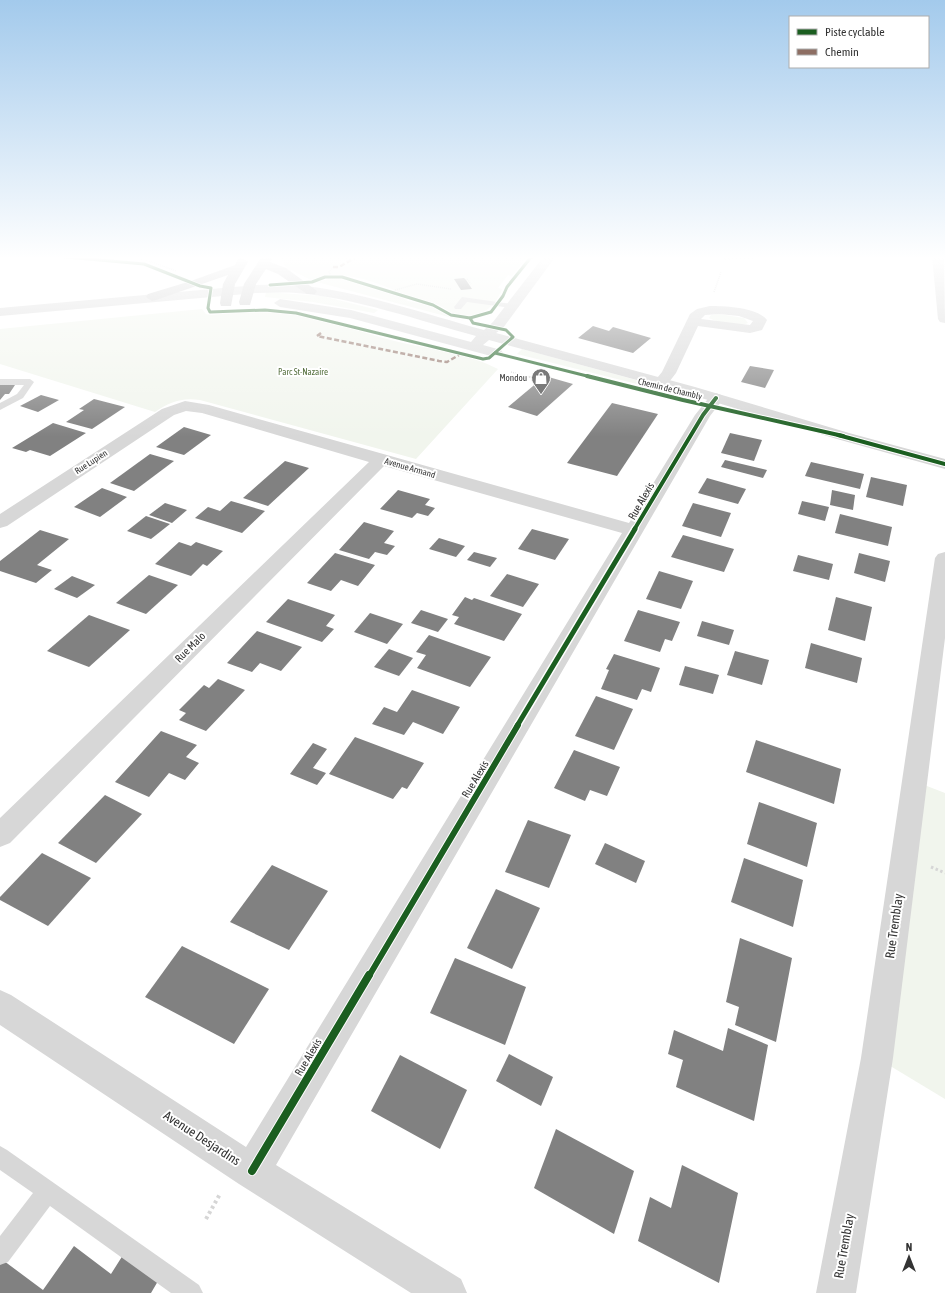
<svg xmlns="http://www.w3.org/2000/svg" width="945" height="1293" viewBox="0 0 945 1293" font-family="'Asap Condensed',sans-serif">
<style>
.green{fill:#f1f5ed}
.building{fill:#818181}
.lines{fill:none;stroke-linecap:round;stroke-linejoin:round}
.path-far3{stroke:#d6d6d6;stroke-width:1.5;stroke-dasharray:1 1;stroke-linecap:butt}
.path-far2{stroke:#d6d6d6;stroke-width:2;stroke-dasharray:1.5 1.5;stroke-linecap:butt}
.path-far1{stroke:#d6d6d6;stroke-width:3;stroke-dasharray:2.5 2.5;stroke-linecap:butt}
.path{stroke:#d6d6d6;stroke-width:4;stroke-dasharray:3 3;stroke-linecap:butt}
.service{fill:#d7d7d7;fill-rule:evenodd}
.minor{fill:#d7d7d7;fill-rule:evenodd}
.tertiary{fill:#d7d7d7;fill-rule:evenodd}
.motorway{fill:#c4c4c4;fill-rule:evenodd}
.quiet{stroke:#8d6e63;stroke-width:2.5;stroke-dasharray:5 2.5;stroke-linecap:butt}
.cycleway-far4-casing{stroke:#fff;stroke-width:4.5}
.cycleway-far3-casing{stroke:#fff;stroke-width:6}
.cycleway-far2-casing{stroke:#fff;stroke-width:8}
.cycleway-far1-casing{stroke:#fff;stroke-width:8}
.cycleway-casing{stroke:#fff;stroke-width:10}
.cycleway-far4{stroke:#1b5e20;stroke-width:3}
.cycleway-far3{stroke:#1b5e20;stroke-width:4}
.cycleway-far2{stroke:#1b5e20;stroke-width:5}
.cycleway-far1{stroke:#1b5e20;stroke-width:6}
.cycleway{stroke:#1b5e20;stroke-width:8}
.labels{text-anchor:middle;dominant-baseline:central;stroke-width:4;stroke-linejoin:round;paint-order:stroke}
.far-park-label{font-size:9px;fill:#56703f;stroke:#fff}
.far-poi-label{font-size:9px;fill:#333;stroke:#fff;text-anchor:end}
.far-street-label{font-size:9px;fill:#333;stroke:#fff}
.street-label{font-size:11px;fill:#333;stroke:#fff}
.near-street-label{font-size:13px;fill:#333;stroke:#fff}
</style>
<rect width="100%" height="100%" fill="#fff"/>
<g class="green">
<path d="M281,256H528L512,276L508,275L498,288L502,289C496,306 481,318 463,316C452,315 447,309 438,305C429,301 420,301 411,297C381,285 343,266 311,280L291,270L289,271L283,263Z"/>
<polygon points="332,278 345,279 372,286 398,295 408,301 432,306 448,316 468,322 317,282"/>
<polygon points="266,292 322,296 378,310 374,313 313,302 265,297"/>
<path d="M202,309L206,314L211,315C239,312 268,310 296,315C331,320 364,334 399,342C432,350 467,353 498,369L416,459L200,400C182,397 169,402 155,412L0,364V329Z"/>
<path d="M719,314L744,318L748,323C739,327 718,323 709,318L711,315Z"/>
<polygon points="522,349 640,381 637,384 517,354"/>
<polygon points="914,781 945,793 945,1099 877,1058"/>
</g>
<g class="building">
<polygon points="464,278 466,280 472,289 461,290 454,279"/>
<polygon points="593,326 609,331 613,327 651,338 633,353 578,338"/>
<polygon points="750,366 774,370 765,388 741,382"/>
<polygon points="545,376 573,384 537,416 508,407"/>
<polygon points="0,385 15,385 9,394 5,394 0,400"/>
<polygon points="41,395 59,400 38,412 20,406"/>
<polygon points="94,399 125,407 92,429 66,422 84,410 79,409"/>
<polygon points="612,403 658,414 617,476 567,463"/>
<polygon points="53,423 86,433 50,456 30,450 26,452 12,448"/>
<polygon points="184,427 211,435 184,455 156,447"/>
<polygon points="730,433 762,440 754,461 721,453"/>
<polygon points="150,454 174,461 134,491 110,483"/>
<polygon points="725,460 767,470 763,478 721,467"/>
<polygon points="285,461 309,468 268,506 243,498"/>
<polygon points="811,462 864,474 860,489 805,476"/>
<polygon points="871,477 907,485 903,506 866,497"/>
<polygon points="707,478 746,489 738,504 698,493"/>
<polygon points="102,488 127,497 100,517 74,507"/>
<polygon points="398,490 430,499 425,505 435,508 428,516 417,513 412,518 380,509"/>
<polygon points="832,490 855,495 853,510 830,505"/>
<polygon points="231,501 265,511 242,533 195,518 208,507 220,511"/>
<polygon points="802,501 829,507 825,521 798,514"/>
<polygon points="165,503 187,510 172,523 149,515"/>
<polygon points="693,503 731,513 721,537 682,526"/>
<polygon points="840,514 892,527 888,546 835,533"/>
<polygon points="146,516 170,524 151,539 127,531"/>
<polygon points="364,522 394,531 384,543 395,546 387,555 375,552 369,559 339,550"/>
<polygon points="532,529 569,539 555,560 518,549"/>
<polygon points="40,530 69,539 37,565 52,570 36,583 0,571 0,561"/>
<polygon points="683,535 734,549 724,572 671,557"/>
<polygon points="439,538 465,546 456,557 429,549"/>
<polygon points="179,542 191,546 196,542 223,551 207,566 203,564 191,576 155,564"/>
<polygon points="474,552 497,558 490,567 467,560"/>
<polygon points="335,553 375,565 358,586 341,580 331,591 307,583"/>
<polygon points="859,553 890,561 885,582 854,573"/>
<polygon points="798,555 833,564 829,580 793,571"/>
<polygon points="659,571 693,581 681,609 646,599"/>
<polygon points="507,574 539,584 523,607 490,596"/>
<polygon points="149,575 178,585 146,614 116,603"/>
<polygon points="72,576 95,585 77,598 54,589"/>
<polygon points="465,597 472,600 474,598 522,614 504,641 454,624 459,617 452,615"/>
<polygon points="836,597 872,607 865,641 828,630"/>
<polygon points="288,599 335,615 326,626 334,629 322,642 266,622"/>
<polygon points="421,610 448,619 438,632 411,623"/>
<polygon points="638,610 680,622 672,641 665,639 660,652 624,641"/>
<polygon points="370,613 403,624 387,644 354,632"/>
<polygon points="89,615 130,630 89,667 47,651"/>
<polygon points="702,621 734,630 729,645 697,636"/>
<polygon points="257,631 302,647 281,671 260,663 252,672 227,663"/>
<polygon points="429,635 491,657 470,687 417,668 426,655 416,652"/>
<polygon points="811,643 862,658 857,683 805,668"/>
<polygon points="389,649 413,658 399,676 374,667"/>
<polygon points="735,651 769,660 762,685 727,675"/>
<polygon points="614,654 660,668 651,692 642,689 637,700 601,689 609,670 606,669"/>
<polygon points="685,666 719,675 713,694 679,685"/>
<polygon points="218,679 245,690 206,731 179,720 186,713 179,710 204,685 209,688"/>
<polygon points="412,690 460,707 443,734 413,722 404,735 372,724 384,707 397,712"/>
<polygon points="596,696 633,709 614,750 575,736"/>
<polygon points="161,731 197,745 186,757 199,763 185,780 169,773 149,797 115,782"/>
<polygon points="355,737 424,763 407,789 402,787 393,799 329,774"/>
<polygon points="756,740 841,769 834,804 746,772"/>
<polygon points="313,743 327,749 313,768 326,773 317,785 290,774"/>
<polygon points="574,750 620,767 607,796 590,790 585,801 554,788"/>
<polygon points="105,795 142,814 96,863 58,843"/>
<polygon points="759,802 817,823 807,867 747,844"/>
<polygon points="528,820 571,835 549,888 505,872"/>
<polygon points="605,843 645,861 636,883 595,864"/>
<polygon points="42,853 91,878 48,926 0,900 0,897"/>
<polygon points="744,858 803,880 793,927 731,902"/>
<polygon points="272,865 328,891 289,950 230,922"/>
<polygon points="496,889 540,908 512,969 467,948"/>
<polygon points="740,938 792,958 776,1042 735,1025 739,1007 726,1002"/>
<polygon points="182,946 269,989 234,1044 145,997"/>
<polygon points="455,958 526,987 505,1045 430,1013"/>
<polygon points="728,1028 768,1045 754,1121 676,1087 683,1060 668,1054 674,1030 723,1051"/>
<polygon points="509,1054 553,1077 541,1106 496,1081"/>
<polygon points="400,1055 467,1090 440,1149 371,1111"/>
<polygon points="556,1129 634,1171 614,1234 534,1188"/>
<polygon points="682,1165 738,1193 719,1283 638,1241 650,1197 671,1208"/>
<polygon points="74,1246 111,1274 123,1255 158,1281 151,1293 0,1293 0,1258 43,1290"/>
</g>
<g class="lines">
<g class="path-far3">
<polyline points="105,256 146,260 176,271"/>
<polyline points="331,276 329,272 333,267"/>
<polyline points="467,279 471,284"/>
<polyline points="395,290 417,284 451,289"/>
<polyline points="714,292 721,272"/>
<polyline points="511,372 530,377"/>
</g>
<polyline class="path-far2" points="526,376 541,380"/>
<polyline class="path-far1" points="931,867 945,873"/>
<polyline class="path" points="206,1219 220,1194"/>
<g class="service">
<polygon points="462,297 512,304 516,306 512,308 467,302 461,309 455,309 454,307"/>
<polygon points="0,379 30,379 34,382 23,398 0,410 0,403 17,394 24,385 0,385"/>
<polygon points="0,1146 7,1150 199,1285 203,1293 171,1293 50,1206 8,1262 0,1265 0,1236 33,1193 0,1170"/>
</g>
<g class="minor">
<polygon points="720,256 758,256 752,259 725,260 721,259"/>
<polygon points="932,256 944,256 945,323 940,322 938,319"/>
<path d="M710,306C724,306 757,307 767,320L762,330L750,333L698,326L676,373L666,386H656L653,383L662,372L690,314L697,309ZM719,314L739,316L753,321L750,325L701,319L705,315Z"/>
<polygon points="716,393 721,395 724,398 710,416 276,1165 461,1279 467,1293 411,1293 239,1184 0,1025 0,990 11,995 246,1147 622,533 384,466 10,843 0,847 0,818 369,462 202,413 186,411 174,415 7,526 0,528 0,514 162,409 185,401 209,405 629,523 695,415 711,395"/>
<polygon points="945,552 945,638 893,1058 856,1293 816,1293 861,1058 935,558 938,554"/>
</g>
<path class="tertiary" d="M544,256H556L503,328L496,333L695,387L849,433L945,459V469L837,439L685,393L489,340L483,345L501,350L503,353L501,356H491L350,318L280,307L274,303L280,299L351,310L471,342L476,336C420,321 353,297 296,293C283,292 269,293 256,293L0,316V308L256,285C269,285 283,284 296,285C356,290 425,314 484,330L493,322Z"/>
<g class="motorway">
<polygon points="262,256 274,256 270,262 286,268 317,291 315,294 307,294 278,274 266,269 256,284 250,305 240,305 239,302 244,284"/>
<polygon points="242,258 248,262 235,284 231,306 221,306 220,303 223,284 228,275 156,300 152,301 146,297 148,294 191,281 235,265 238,259"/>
</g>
<g class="quiet">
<polyline points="333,267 339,267 358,256"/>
<polyline points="321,333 317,336 439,361 447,362 459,355"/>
</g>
<g class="cycleway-far4-casing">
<g id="cycleway-far4">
<polyline points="55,256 144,264 200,286 211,288 208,308 210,312 265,310 296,313 483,359 489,358 513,337 506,330 473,323 470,318"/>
<polyline points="270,285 312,282 325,277 342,277 433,305 451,315 470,318 491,312 503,296 507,287 532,256"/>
<polyline points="495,353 591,377"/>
</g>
</g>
<g class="cycleway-far3-casing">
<g id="cycleway-far3">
<polyline points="587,376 683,400 843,436"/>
<polyline points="838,435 945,464"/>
<polyline points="634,530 703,415 716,398"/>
</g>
</g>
<g class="cycleway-far2-casing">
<polyline id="cycleway-far2" points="517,726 635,529"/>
</g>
<g class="cycleway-far1-casing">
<polyline id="cycleway-far1" points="369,976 518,725"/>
</g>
<g class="cycleway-casing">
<polyline id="cycleway" points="252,1171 369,975"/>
</g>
<use href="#cycleway-far4" class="cycleway-far4"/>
<use href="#cycleway-far3" class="cycleway-far3"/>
<use href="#cycleway-far2" class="cycleway-far2"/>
<use href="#cycleway-far1" class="cycleway-far1"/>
<use href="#cycleway" class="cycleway"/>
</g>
<linearGradient id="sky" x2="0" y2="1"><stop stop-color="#a3caec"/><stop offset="0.59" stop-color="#fff"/><stop offset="1" stop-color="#fff" stop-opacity="0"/></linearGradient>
<rect width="945" height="437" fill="url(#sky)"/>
<defs>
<g id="shop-pin" transform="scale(1)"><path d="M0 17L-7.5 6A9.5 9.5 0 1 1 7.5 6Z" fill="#7a7a7a" stroke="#fff"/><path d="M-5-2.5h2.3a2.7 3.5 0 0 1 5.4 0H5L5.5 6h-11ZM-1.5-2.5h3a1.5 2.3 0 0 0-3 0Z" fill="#fff"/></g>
</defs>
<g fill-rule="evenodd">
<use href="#shop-pin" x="541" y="378"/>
</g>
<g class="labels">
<g class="far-park-label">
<text x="303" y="372">Parc St-Nazaire</text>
</g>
<g class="far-poi-label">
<text x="527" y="378">Mondou</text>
</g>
<g class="far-street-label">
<text transform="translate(670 389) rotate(14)">Chemin de Chambly</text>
<text transform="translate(91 462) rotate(-33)">Rue Lupien</text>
<text transform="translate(410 468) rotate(16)">Avenue Armand</text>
</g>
<g class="street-label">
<text transform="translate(641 501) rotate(-60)">Rue Alexis</text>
<text transform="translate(190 647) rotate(-45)">Rue Malo</text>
<text transform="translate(475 779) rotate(-59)">Rue Alexis</text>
<text transform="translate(308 1057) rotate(-59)">Rue Alexis</text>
</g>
<g class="near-street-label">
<text transform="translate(894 926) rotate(-82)">Rue Tremblay</text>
<text transform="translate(202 1138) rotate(33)">Avenue Desjardins</text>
<text transform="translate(844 1246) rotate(-80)">Rue Tremblay</text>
</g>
</g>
<rect x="789" y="16" width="140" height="52" fill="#ffffff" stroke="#adadad"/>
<rect x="797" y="29" width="20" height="6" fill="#1b5e20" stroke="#adadad"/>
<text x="825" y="36" font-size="12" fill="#333333">Piste cyclable</text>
<rect x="797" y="49" width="20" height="6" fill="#8d6e63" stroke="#adadad"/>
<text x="825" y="56" font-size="12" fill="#333333">Chemin</text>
<g transform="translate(909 1257)" stroke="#ffffff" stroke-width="3" paint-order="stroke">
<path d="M0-3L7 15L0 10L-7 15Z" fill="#333333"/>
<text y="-6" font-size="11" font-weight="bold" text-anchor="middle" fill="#333333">N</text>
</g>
</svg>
